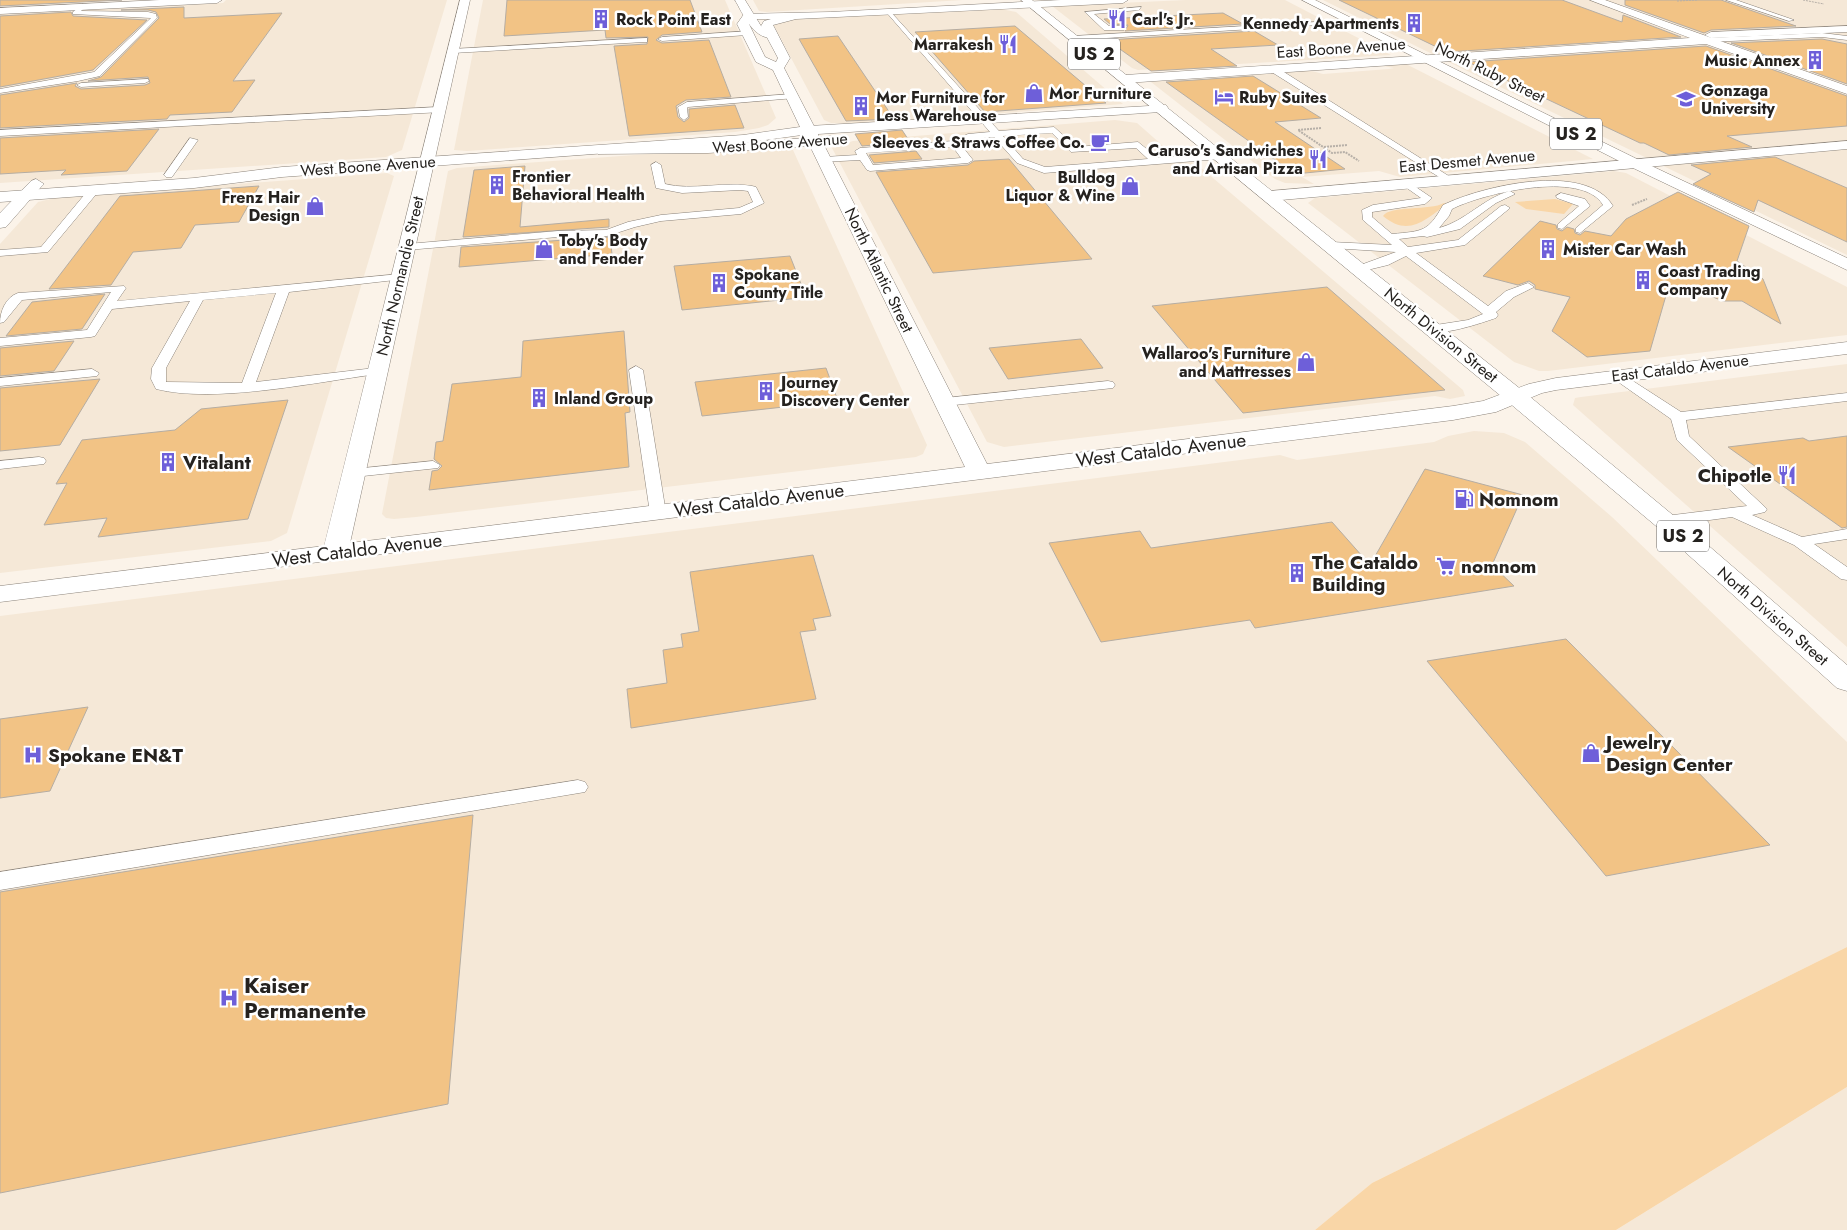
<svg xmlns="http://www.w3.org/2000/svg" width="1847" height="1230" viewBox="0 0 1847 1230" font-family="Jost,sans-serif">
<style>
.built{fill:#f5e8d7}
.green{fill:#f9d6a7}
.building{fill:#f2c385;stroke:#b5ada3}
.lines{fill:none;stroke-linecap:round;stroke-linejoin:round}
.service-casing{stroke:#8b837a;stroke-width:1}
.pedestrian-casing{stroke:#8b837a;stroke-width:1}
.minor-casing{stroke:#8b837a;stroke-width:1}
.tertiary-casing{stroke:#8b837a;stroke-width:1}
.primary-casing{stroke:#8b837a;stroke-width:1}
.path-far1{stroke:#b7b0a8;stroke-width:1;stroke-dasharray:2 1;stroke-linecap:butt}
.path{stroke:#b7b0a8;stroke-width:2;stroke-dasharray:2 1;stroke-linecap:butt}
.service{fill:#fff;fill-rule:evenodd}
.pedestrian{fill:#fff;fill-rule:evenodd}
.minor{fill:#fff;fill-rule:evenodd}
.tertiary{fill:#fff;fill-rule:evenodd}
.primary{fill:#fff;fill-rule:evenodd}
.labels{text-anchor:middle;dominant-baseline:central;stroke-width:5;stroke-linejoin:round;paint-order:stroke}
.far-poi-label{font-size:16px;font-weight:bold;fill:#25221f;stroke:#fff;text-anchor:start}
.far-street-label{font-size:16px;fill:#25221f;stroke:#fff}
.shield{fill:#fff;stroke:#666462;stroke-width:1}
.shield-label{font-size:18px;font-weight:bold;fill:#25221f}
.street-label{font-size:19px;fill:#25221f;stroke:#fff}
.poi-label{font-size:19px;font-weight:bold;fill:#25221f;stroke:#fff;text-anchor:start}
.near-poi-label{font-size:22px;font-weight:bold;fill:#25221f;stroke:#fff;text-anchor:start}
</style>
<rect width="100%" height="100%" fill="#fbf3e9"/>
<g class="built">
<polygon points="226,0 447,0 402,150 386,157 0,183 0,14 223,3"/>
<polygon points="483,0 725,0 776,118 768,125 759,128 735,132 467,151 454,150"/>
<polygon points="753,0 963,0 767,12 759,11"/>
<polygon points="1186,0 1285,0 1391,55 1138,70 1132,68 1052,6"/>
<polygon points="1323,0 1847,0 1847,255 1424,50"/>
<polygon points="1001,9 1016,12 1123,104 858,124 831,123 824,120 773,24 789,19"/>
<polygon points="1406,64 1593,159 1400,177 1379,171 1302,177 1314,184 1285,183 1275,179 1151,82 1177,79 1192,83 1251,78 1239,75 1308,70 1323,74 1389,69 1394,68 1383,66"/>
<polygon points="1115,120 1137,123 1162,145 1200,167 1463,390 1465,396 1450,399 1435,396 1004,447 987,442 832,148 853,141"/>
<polygon points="787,147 793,150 927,445 923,454 916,457 416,517 394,519 386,518 382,514 448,171 457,168 662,153"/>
<polygon points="1614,171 1626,173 1847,287 1847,335 1548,371 1539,371 1514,362 1308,203 1315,198"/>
<polygon points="387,173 394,176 287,533 271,541 0,573 0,244 38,202 58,197"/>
<polygon points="1847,364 1847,647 1573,405 1575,398 1581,397"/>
<polygon points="1474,431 1504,433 1525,442 1612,517 1847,742 1847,947 1372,1183 1315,1230 0,1230 0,616 1280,455 1297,460 1434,442 1448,436"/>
<polygon points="1847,1087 1847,1230 1616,1230"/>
</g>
<g class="green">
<polygon points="1555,199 1573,204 1564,214 1526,209 1515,202"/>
<path d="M1444,203L1447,204C1426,219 1409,238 1383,216C1390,205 1430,211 1444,203Z"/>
<polygon points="1847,947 1847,1087 1616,1230 1315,1230 1372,1183"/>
</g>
<g class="building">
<polygon points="0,0 122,0 0,6"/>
<polygon points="507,0 690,0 702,32 662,35 656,40 662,43 709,40 731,97 686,100 676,106 678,117 684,122 689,118 689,109 735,105 744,128 629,136 614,46 647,44 648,37 606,38 605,30 504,36"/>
<polygon points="1339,0 1562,0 1622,22 1623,15 1681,37 1447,52"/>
<polygon points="1625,0 1721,0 1796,26 1711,30 1704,33 1625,5"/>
<polygon points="184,7 184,18 282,13 233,81 255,80 232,112 170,115 167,119 0,128 0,95 77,83 75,86 81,89 145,85 150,83 148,77 88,81 101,77 159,18 156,12 148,10 121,10"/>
<polygon points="71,12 73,16 147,20 93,70 0,87 0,16"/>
<polygon points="1223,13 1243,24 1125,31 1128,25 1110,24 1104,19"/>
<polygon points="1015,26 1106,103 985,112 915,32"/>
<polygon points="1254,31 1278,45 1211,49 1237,66 1151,71 1107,40"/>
<polygon points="838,36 894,119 846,121 799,39"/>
<polygon points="1822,39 1847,44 1847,84 1731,43"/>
<polygon points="1706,46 1847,96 1847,126 1727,136 1752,147 1669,155 1644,143 1640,143 1468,62"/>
<polygon points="1253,76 1321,118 1275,122 1345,169 1295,174 1166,82"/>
<polygon points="159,129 127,171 61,175 66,170 0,174 0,138"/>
<polygon points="902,130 910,142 862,146 855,134"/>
<polygon points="916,151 922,159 874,163 869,155"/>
<polygon points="1775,157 1847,188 1847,242 1758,200 1754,212 1693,184 1711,174 1691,165"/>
<polygon points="1009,159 1092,259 933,273 876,172 968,165 974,161"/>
<polygon points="525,166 520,227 609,219 609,227 463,237 474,170"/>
<polygon points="259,186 239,222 195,225 181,248 133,252 111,285 49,289 120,196"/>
<polygon points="1678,192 1749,226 1737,261 1763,279 1781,324 1742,301 1723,301 1708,295 1698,296 1667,292 1650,351 1587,357 1552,331 1570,297 1535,289 1535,285 1529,281 1518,285 1483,276 1540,221 1556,225 1557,229 1562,231 1567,227 1574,229 1575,233 1580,235 1585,231 1611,236 1626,219"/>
<polygon points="610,237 612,254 459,267 461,247"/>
<polygon points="790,256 803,289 797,290 800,298 682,310 674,266"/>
<polygon points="1327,287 1445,390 1243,413 1152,306"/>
<polygon points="105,294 82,329 6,336 32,302"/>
<polygon points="624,331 630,412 625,413 629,467 429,490 432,471 438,470 442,466 434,459 436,442 443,441 452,384 521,377 523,341"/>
<polygon points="1081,339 1103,368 1008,379 989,348"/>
<polygon points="74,341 54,371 0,376 0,348"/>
<polygon points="826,368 838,401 702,416 695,382"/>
<polygon points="100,379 60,445 0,451 0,388"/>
<polygon points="288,400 248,519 98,537 107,518 44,525 67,483 56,484 82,440 175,430 201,409"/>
<polygon points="1847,436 1847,527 1842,528 1728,447 1803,438 1809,441"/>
<polygon points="1425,469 1523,495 1492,565 1514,586 1255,628 1250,620 1101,642 1049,543 1140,531 1151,548 1332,522 1370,565"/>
<polygon points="813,555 831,616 813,619 816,630 800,632 816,699 631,728 627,689 667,683 663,650 683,647 681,634 699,631 690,572"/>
<polygon points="1566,639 1770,845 1606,876 1427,661"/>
<polygon points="88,707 50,791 0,798 0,719"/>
<polygon points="473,815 448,1104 0,1193 0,892"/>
</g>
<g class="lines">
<g class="service-casing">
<g id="service">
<polygon points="1726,0 1736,0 1794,20 1789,21"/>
<polygon points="83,4 86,6 81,11 148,12 156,14 157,18 100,76 78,81 0,93 0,89 94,72 151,18 73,14 73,12"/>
<polygon points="1141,7 1139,10 1094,14 1109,26 1127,26 1124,30 1104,30 1085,12"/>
<path d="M889,10L999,131L1054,127L1076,147L1138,142L1158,158L1221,153L1226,156L1221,159L1044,173L1017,163L994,137L973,139L961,145L973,160L968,163L870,171L867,170L860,160L821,162V158L824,157L857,155L855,151L860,148L953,141L968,134L990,132L887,13ZM1052,133L1071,152L1136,148L1148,159L1045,167L1023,159L1003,136ZM953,147L961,158L873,165L866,153Z"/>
<polygon points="1352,20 1350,23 1074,40 1070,38 1074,36"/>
<polygon points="750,31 747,35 662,41 658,39 662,37"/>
<polygon points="1822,33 1847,36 1847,40 1822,37 1708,42 1704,40 1708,38"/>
<polygon points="647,38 647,42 644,42 453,53 449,51 453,49"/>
<polygon points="1270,67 1276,67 1455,180 1447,182 1270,71"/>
<polygon points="148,79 149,81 145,83 81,87 77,85 81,83"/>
<polygon points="792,94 796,96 795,98 688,107 687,108 688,117 684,120 680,117 678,107 687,102"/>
<polygon points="439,107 443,110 442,112 0,136 0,130"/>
<polygon points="190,138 198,140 172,177 166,177 164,175"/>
<path d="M656,162L661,165L665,184C693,191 723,181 752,186L756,187L764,203L741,214L661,221L635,227L607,236L558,237L407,250L402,247L407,244L558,231L606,230L628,222L661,215L739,208L753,202L748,191L740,190L682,193L656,188L651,165Z"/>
<path d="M1407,181L1432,198L1425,204L1372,212V217L1392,234C1423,231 1428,232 1443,205C1482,186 1586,161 1613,206L1580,233L1576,232V228L1603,205C1582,169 1481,194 1452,209L1449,216L1439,228C1466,221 1483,198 1510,191L1515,194L1496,203L1460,229L1427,237L1423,236L1399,239L1408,247L1458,240L1501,206L1505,205L1510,208L1465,245L1416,253L1488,306L1506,291L1528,283L1534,287L1514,297L1496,312L1498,315L1496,318C1484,322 1436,339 1427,329L1429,326L1468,320L1483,314L1406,256L1388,265L1359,272L1355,271V267L1396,252L1331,248L1326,245L1331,242L1392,245L1363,220L1362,210L1373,205L1421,198L1404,186V182Z"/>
<polygon points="94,187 98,188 98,192 48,252 0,256 0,250 41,247 90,188"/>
<polygon points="1561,193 1585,199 1590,206 1562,229 1558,228 1558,224 1579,206 1557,198 1556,196"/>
<path d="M400,274L406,277L404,279L289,292L256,382L383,367L385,370L383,373L378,374C316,382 215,404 156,389L151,379L152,368L190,301L112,309L95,336L91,337L0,346V338L87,330L111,292L22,300L4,322L0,323C0,311 6,297 18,293L124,286L126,288L117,301ZM276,293L242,383L166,382V368L203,300Z"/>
<polygon points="636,366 643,370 666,513 658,518 650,513 629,370"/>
<polygon points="92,369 99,373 97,376 0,386 0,378"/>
<polygon points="1619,372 1681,412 1847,393 1847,401 1686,420 1689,436 1767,509 1765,512 1752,515 1802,537 1847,529 1847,539 1814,544 1847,567 1847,580 1841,579 1794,545 1732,517 1665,526 1659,524 1657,521 1665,516 1747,506 1677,440 1671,419 1614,379 1612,376 1614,373"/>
<polygon points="1108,381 1113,382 1115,385 1113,388 945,406 938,402 945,398"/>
<polygon points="39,457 44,458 46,461 44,464 0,469 0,461"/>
<polygon points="433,461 440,465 438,468 354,477 347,473 354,469"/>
<polygon points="578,780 585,782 588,787 585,792 0,890 0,872"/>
</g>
</g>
<g class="pedestrian-casing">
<polygon id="pedestrian" points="1847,26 1847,32 1711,38 1705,35 1711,32"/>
</g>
<g class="minor-casing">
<g id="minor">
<polygon points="160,0 222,0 217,3 0,14 0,8"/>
<polygon points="460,0 470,0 350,543 965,467 810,146 708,153 598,154 596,151 603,147 708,145 806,138 802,130 809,126 1166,105 1168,108 1161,112 818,134 819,137 832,136 839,140 837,143 824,145 987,464 1453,406 1483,401 1529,384 1556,378 1847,342 1847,354 1556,390 1542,393 1496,412 1453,420 0,602 0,586 324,546"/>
<path d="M735,0H745L761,26L776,33V37C755,43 743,14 735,0Z"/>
<polygon points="1590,0 1605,0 1847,86 1847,94 1706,44 1125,83 1119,79 1125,75 1690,38"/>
<polygon points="1847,141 1847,149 1270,201 1262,196 1270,191"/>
<polygon points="36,179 44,184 41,187 6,227 0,228 0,213 31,181"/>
</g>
</g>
<g class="tertiary-casing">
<path id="tertiary" d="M1061,0H1128L1123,3L796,19L773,25L790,58L784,68L816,130L809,134L743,143L282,177L194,188L0,202V192L194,178L282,167L743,135L800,127L773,70L756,62L737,24L744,14L830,12ZM751,19H771L764,21L761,26L778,58L776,62L765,57L749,24Z"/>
</g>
<g class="primary-casing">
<g id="primary">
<polygon points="1021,0 1032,0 1523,391 1674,516 1847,665 1847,691 1837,688 1656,526 1507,401"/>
<polygon points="1302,0 1315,0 1641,161 1847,258 1847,270 1631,167"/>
</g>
</g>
<g class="path-far1">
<polyline points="1803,0 1824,4"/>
<polyline points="1677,1 1698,0"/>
</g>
<g class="path">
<polyline points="1321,128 1298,130 1332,153 1345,152 1359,161"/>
<polyline points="1324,147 1347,145"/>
<polyline points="1632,205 1647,199"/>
</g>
<use href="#service" class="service"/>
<use href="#pedestrian" class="pedestrian"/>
<use href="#minor" class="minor"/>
<use href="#tertiary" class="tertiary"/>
<use href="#primary" class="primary"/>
</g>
<defs>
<g id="building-bare" transform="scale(1.5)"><path d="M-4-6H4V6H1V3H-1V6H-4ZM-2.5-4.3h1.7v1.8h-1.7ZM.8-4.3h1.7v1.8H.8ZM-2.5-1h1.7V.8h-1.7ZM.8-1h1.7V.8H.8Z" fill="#6e5fd9" stroke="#fff" stroke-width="2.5" paint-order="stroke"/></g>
<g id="restaurant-bare" transform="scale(1.5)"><path d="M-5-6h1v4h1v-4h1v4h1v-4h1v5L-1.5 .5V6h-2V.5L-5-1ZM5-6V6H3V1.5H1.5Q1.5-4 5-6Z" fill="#6e5fd9" stroke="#fff" stroke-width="2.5" paint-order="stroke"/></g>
<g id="shop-bare" transform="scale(1.5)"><path d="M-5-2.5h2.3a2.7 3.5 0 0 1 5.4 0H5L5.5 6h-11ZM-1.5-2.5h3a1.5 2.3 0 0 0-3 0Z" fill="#6e5fd9" stroke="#fff" stroke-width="2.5" paint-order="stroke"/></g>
<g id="hotel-bare" transform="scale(1.5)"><path d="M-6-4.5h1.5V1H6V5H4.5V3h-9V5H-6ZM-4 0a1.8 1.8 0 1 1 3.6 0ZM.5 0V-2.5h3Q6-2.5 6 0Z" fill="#6e5fd9" stroke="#fff" stroke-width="2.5" paint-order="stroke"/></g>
<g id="university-bare" transform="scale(1.5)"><path d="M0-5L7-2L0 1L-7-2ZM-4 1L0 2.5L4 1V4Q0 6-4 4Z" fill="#6e5fd9" stroke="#fff" stroke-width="2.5" paint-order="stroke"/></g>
<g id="cafe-bare" transform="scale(1.5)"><path d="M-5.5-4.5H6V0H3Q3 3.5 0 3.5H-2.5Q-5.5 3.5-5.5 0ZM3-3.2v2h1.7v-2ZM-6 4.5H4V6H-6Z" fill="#6e5fd9" stroke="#fff" stroke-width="2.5" paint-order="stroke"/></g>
<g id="fuel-bare" transform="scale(1.5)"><path d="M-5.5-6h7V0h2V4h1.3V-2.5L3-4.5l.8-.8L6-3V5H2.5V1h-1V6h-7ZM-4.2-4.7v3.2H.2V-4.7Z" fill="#6e5fd9" stroke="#fff" stroke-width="2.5" paint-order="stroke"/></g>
<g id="supermarket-bare" transform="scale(1.5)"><path d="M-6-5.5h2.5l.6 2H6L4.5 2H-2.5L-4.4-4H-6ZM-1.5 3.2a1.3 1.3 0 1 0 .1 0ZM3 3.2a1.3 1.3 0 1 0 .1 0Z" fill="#6e5fd9" stroke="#fff" stroke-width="2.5" paint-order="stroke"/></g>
<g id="hospital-bare" transform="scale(1.5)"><path d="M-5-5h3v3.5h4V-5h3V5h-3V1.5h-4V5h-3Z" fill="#6e5fd9" stroke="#fff" stroke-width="2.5" paint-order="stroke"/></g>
</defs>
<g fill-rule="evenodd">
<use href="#building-bare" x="601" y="19"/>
<use href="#restaurant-bare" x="1117" y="19"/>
<use href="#building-bare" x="1414" y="23"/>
<use href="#restaurant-bare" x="1008" y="44"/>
<use href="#building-bare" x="1815" y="60"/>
<use href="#shop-bare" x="1034" y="93"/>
<use href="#hotel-bare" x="1224" y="97"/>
<use href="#university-bare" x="1686" y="99"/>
<use href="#building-bare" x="861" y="106"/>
<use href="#cafe-bare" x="1100" y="142"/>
<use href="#restaurant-bare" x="1318" y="159"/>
<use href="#building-bare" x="497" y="185"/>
<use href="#shop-bare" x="1130" y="186"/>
<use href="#shop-bare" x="315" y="206"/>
<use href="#shop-bare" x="544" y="249"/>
<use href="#building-bare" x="1548" y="249"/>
<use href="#building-bare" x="1643" y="280"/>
<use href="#building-bare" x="719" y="283"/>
<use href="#shop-bare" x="1306" y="362"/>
<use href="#building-bare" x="766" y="391"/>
<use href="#building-bare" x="539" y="398"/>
<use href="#building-bare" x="168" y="462"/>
<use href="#restaurant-bare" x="1787" y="475"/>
<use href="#fuel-bare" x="1464" y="499"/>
<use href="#supermarket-bare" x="1446" y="566"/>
<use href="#building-bare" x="1297" y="573"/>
<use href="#shop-bare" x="1591" y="753"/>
<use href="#hospital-bare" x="33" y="755"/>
<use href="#hospital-bare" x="229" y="998"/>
</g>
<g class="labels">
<g class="far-poi-label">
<text x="616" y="19">Rock Point East</text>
<text x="1132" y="19">Carl's Jr.</text>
<text x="1399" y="23" text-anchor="end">Kennedy Apartments</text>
<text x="993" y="44" text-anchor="end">Marrakesh</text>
<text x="1800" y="60" text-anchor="end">Music Annex</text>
<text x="1701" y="90">Gonzaga<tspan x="1701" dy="18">University</tspan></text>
<text x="1049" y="93">Mor Furniture</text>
<text x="876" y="97">Mor Furniture for<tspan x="876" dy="18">Less Warehouse</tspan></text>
<text x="1239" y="97">Ruby Suites</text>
<text x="1085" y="142" text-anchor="end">Sleeves &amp; Straws Coffee Co.</text>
<text x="1303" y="150" text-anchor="end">Caruso's Sandwiches<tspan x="1303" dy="18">and Artisan Pizza</tspan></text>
<text x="512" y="176">Frontier<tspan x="512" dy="18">Behavioral Health</tspan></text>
<text x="1115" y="177" text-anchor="end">Bulldog<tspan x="1115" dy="18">Liquor &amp; Wine</tspan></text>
<text x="300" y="197" text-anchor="end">Frenz Hair<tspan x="300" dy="18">Design</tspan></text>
<text x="559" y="240">Toby's Body<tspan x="559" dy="18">and Fender</tspan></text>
<text x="1563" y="249">Mister Car Wash</text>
<text x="1658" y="271">Coast Trading<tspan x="1658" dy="18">Company</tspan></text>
<text x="734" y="274">Spokane<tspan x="734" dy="18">County Title</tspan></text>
<text x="1291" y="353" text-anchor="end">Wallaroo's Furniture<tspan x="1291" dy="18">and Mattresses</tspan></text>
<text x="781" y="382">Journey<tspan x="781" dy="18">Discovery Center</tspan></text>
<text x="554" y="398">Inland Group</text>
</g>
<g class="far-street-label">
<text transform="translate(1341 48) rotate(-4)">East Boone Avenue</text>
<text transform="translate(1490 72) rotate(26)">North Ruby Street</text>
<text transform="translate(780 143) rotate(-4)">West Boone Avenue</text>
<text transform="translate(1467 161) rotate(-5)">East Desmet Avenue</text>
<text transform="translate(368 166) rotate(-4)">West Boone Avenue</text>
<text transform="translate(879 270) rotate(64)">North Atlantic Street</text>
<text transform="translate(400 276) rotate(-77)">North Normandie Street</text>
<text transform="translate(1441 335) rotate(39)">North Division Street</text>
<text transform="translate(1680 368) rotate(-7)">East Cataldo Avenue</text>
<text transform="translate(1773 616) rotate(41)">North Division Street</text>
</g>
<g class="shield">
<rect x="1068" y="38.5" width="52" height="31" rx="4"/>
<rect x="1550" y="118.5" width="52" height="31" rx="4"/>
<rect x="1657" y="520.5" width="52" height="31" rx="4"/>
</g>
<g class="shield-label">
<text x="1094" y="54">US 2</text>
<text x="1576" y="134">US 2</text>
<text x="1683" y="536">US 2</text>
</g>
<g class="street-label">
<text transform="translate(1161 450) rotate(-7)">West Cataldo Avenue</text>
<text transform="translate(759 500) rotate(-7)">West Cataldo Avenue</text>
<text transform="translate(357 550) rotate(-7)">West Cataldo Avenue</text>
</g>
<g class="poi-label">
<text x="183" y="462">Vitalant</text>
<text x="1772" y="475" text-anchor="end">Chipotle</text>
<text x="1479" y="499">Nomnom</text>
<text x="1312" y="562">The Cataldo<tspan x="1312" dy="22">Building</tspan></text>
<text x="1461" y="566">nomnom</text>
<text x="1606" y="742">Jewelry<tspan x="1606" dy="22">Design Center</tspan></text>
<text x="48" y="755">Spokane EN&amp;T</text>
</g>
<g class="near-poi-label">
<text x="244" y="985">Kaiser<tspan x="244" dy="25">Permanente</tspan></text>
</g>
</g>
</svg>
